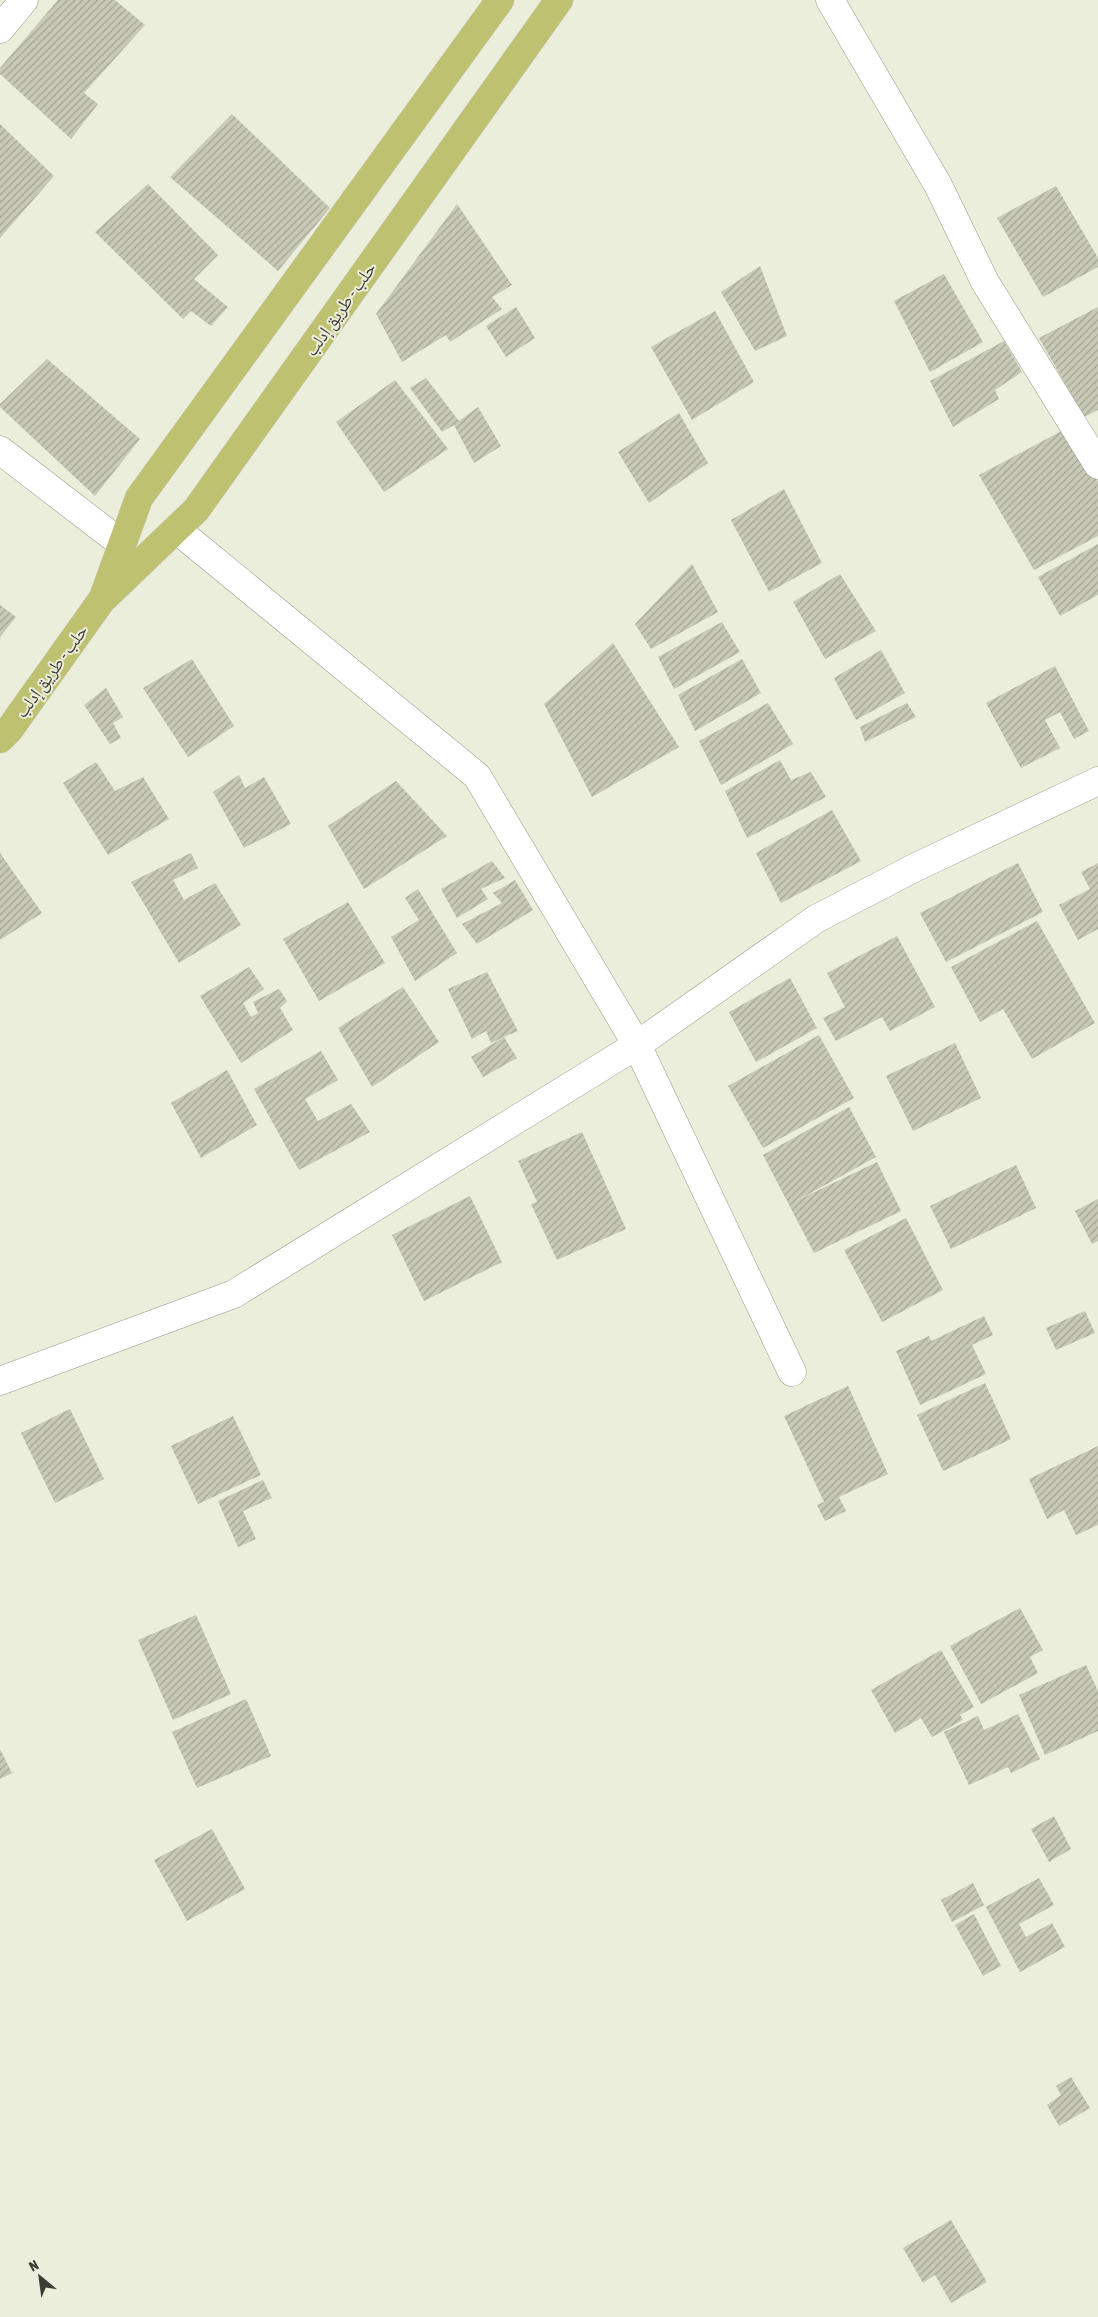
<svg xmlns="http://www.w3.org/2000/svg" width="1098" height="2317" viewBox="0 0 1098 2317" font-family="'Asap Condensed','Noto Naskh Arabic',sans-serif">
<style>
.building{fill:url(#building-hatch)}
.lines{fill:none;stroke-linecap:round;stroke-linejoin:round}
.minor-casing{stroke:#979887;stroke-width:29}
.major-casing{stroke:#d4d4d3;stroke-width:29}
.minor{stroke:#fff;stroke-width:28}
.major{stroke:#bec170;stroke-width:28}
.labels{text-anchor:middle;dominant-baseline:central;stroke-width:4;stroke-linejoin:round;paint-order:stroke}
.street-label{font-size:18px;fill:#3d3d36;stroke:#eceedc}
</style>
<defs>
<pattern id="building-hatch" width="6" height="6" patternUnits="userSpaceOnUse" patternTransform="scale(1.25)"><rect width="6" height="6" fill="#c8cab7"/><path d="M-1 1l2-2M0 6l6-6M5 7l2-2" fill="none" stroke="#a4a596"/></pattern>
</defs>
<rect width="100%" height="100%" fill="#eceedc"/>
<g class="building">
<polygon points="58,0 115,0 145,25 84,93 98,104 71,139 0,74 0,68"/>
<polygon points="232,114 330,208 278,271 170,177"/>
<polygon points="0,124 54,176 0,238"/>
<polygon points="148,184 218,255 194,279 228,307 211,326 191,311 183,319 95,232"/>
<polygon points="1056,186 1098,258 1098,267 1043,297 997,218"/>
<polygon points="457,204 512,285 492,297 502,309 450,342 446,335 402,362 376,314"/>
<polygon points="760,266 787,336 755,351 721,292"/>
<polygon points="944,274 983,342 930,372 894,301"/>
<polygon points="516,307 535,338 506,357 486,326"/>
<polygon points="1098,307 1098,410 1084,417 1039,338"/>
<polygon points="715,311 754,382 692,420 651,347"/>
<polygon points="1004,341 1022,372 995,390 999,399 953,427 930,381"/>
<polygon points="47,359 140,439 95,496 0,407 0,404"/>
<polygon points="426,378 459,421 478,407 501,446 474,463 454,425 442,432 410,388"/>
<polygon points="395,380 448,449 384,492 336,422"/>
<polygon points="679,413 708,463 649,503 618,452"/>
<polygon points="1069,427 1098,482 1098,536 1034,570 979,475"/>
<polygon points="784,489 822,563 769,592 731,520"/>
<polygon points="1098,544 1098,595 1060,616 1038,577"/>
<polygon points="692,564 718,612 651,649 635,624"/>
<polygon points="840,574 876,631 825,659 793,602"/>
<polygon points="0,605 16,617 0,637"/>
<polygon points="722,622 740,652 674,689 658,657"/>
<polygon points="613,643 679,747 592,797 544,704"/>
<polygon points="881,650 905,693 856,720 834,678"/>
<polygon points="192,659 234,726 188,757 143,688"/>
<polygon points="742,659 761,693 695,731 678,695"/>
<polygon points="1055,666 1089,731 1074,739 1060,712 1045,720 1060,748 1021,768 986,703"/>
<polygon points="106,688 123,717 113,723 121,738 110,744 84,705"/>
<polygon points="768,703 793,744 721,785 699,741"/>
<polygon points="907,703 916,717 865,742 860,727"/>
<polygon points="780,760 791,780 811,772 826,797 747,838 725,791"/>
<polygon points="96,762 115,791 143,777 169,819 108,855 63,783"/>
<polygon points="239,775 245,788 264,777 291,824 244,848 213,792"/>
<polygon points="396,781 447,836 364,889 328,826"/>
<polygon points="832,810 861,861 781,903 756,853"/>
<polygon points="0,853 42,913 0,940"/>
<polygon points="191,853 198,868 173,880 184,900 215,883 241,925 179,963 131,882"/>
<polygon points="492,861 505,878 481,889 488,899 457,918 441,889"/>
<polygon points="1018,863 1043,912 946,962 920,913"/>
<polygon points="1098,863 1098,929 1078,940 1059,905 1090,889 1081,872"/>
<polygon points="515,880 533,910 477,944 462,924 502,903 493,893"/>
<polygon points="418,889 457,953 415,981 391,937 419,920 405,898"/>
<polygon points="348,902 385,963 319,1001 283,939"/>
<polygon points="1037,921 1095,1023 1032,1059 1003,1009 980,1022 951,967"/>
<polygon points="897,936 935,1007 890,1031 882,1017 836,1041 823,1018 845,1007 827,973"/>
<polygon points="249,967 264,989 243,1003 251,1017 258,1013 253,1002 279,989 287,1001 280,1008 293,1030 241,1063 200,996"/>
<polygon points="487,972 518,1031 504,1037 517,1058 483,1077 471,1057 504,1037 491,1043 486,1031 472,1039 448,989"/>
<polygon points="790,978 817,1028 756,1062 729,1012"/>
<polygon points="403,987 439,1042 372,1087 338,1028"/>
<polygon points="819,1035 854,1098 763,1148 728,1086"/>
<polygon points="955,1043 981,1098 913,1131 886,1076"/>
<polygon points="321,1051 338,1080 305,1099 318,1121 351,1104 370,1132 299,1170 254,1089"/>
<polygon points="227,1070 257,1125 201,1158 171,1103"/>
<polygon points="849,1107 876,1157 796,1201 877,1162 901,1211 814,1253 763,1155"/>
<polygon points="582,1132 626,1229 557,1260 531,1204 537,1202 518,1161"/>
<polygon points="1016,1165 1036,1208 951,1249 930,1206"/>
<polygon points="470,1196 502,1262 424,1301 392,1235"/>
<polygon points="1098,1199 1098,1241 1092,1244 1075,1211"/>
<polygon points="906,1218 943,1290 882,1322 844,1250"/>
<polygon points="1085,1311 1095,1333 1056,1350 1046,1328"/>
<polygon points="984,1316 993,1335 972,1345 986,1374 920,1405 896,1351 929,1336 931,1341"/>
<polygon points="985,1383 1011,1439 943,1471 917,1415"/>
<polygon points="848,1386 888,1474 839,1497 846,1511 825,1521 817,1505 824,1502 784,1416"/>
<polygon points="70,1409 104,1479 55,1503 21,1433"/>
<polygon points="233,1416 261,1475 198,1504 171,1446"/>
<polygon points="1098,1446 1098,1525 1076,1535 1064,1510 1047,1519 1029,1479"/>
<polygon points="263,1480 272,1498 243,1511 256,1539 238,1547 218,1501"/>
<polygon points="1020,1608 1043,1650 1030,1657 1038,1673 981,1704 950,1646"/>
<polygon points="196,1615 231,1694 173,1720 138,1640"/>
<polygon points="941,1650 974,1707 960,1715 963,1720 932,1737 921,1718 895,1733 871,1690"/>
<polygon points="1086,1665 1098,1691 1098,1731 1045,1755 1019,1695"/>
<polygon points="246,1699 271,1756 197,1788 172,1732"/>
<polygon points="1018,1714 1040,1759 1011,1773 1008,1767 969,1785 944,1732 978,1716 984,1730"/>
<polygon points="0,1749 12,1773 0,1779"/>
<polygon points="1054,1816 1071,1849 1049,1862 1031,1829"/>
<polygon points="212,1829 245,1889 187,1921 154,1860"/>
<polygon points="1039,1878 1054,1905 1019,1924 1026,1937 1052,1923 1065,1947 1020,1972 986,1907"/>
<polygon points="973,1883 984,1905 952,1922 941,1900"/>
<polygon points="974,1914 1001,1966 983,1976 955,1925"/>
<polygon points="1071,2077 1090,2108 1059,2126 1047,2105 1061,2095 1056,2086"/>
<polygon points="951,2220 987,2282 951,2303 935,2275 923,2283 903,2248"/>
</g>
<g class="lines">
<g class="minor-casing">
<g id="minor">
<polyline points="830,0 938,185 985,282 1098,465"/>
<polyline points="0,29 24,0"/>
<polyline points="0,450 122,544"/>
<polyline points="176,529 477,776 637,1045 792,1372"/>
<polyline points="0,1381 234,1294 637,1045 816,919 914,868 1098,781"/>
</g>
</g>
<g class="major-casing">
<g id="major">
<polyline points="104,595 139,498 500,0"/>
<polyline points="0,739 9,730 101,601 196,510 559,0"/>
</g>
</g>
<use href="#minor" class="minor"/>
<use href="#major" class="major"/>
</g>
<g class="labels">
<g class="street-label">
<text transform="translate(340 309) rotate(-55)">حلب - طريق إدلب</text>
<text transform="translate(51 671) rotate(-54)">حلب - طريق إدلب</text>
</g>
</g>
<g transform="translate(40 2277) rotate(331)" stroke="#eceedc" stroke-width="4" paint-order="stroke">
<path d="M0-4L9 19L0 12L-9 19Z" fill="#3d3d36"/>
<text y="-8" font-size="14" font-weight="bold" text-anchor="middle" fill="#3d3d36">N</text>
</g>
</svg>
